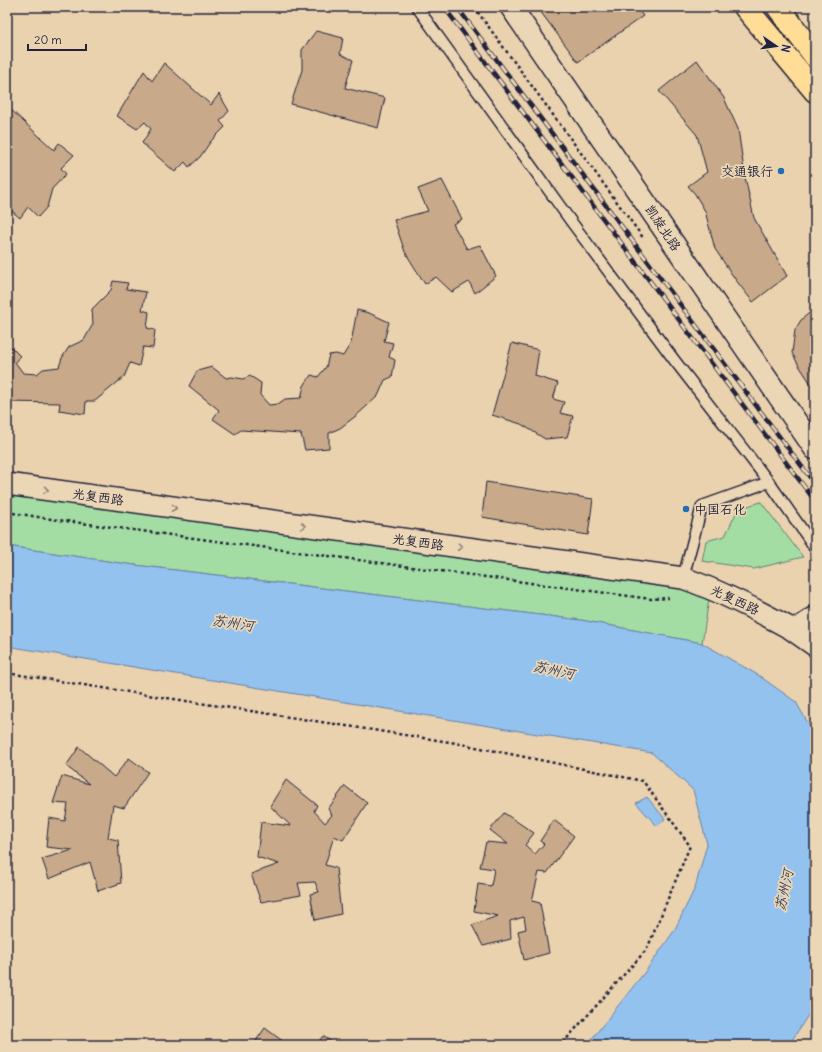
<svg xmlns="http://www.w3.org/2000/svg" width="822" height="1052" viewBox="0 0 822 1052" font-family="Delius,'LXGW WenKai TC',sans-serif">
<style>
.green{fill:#a3dda3;stroke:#62806f}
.water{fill:#94c2ef;stroke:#6682a7}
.building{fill:#c8aa8a;stroke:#22223b}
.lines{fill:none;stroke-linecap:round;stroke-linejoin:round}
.service-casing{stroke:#22223b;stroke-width:13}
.minor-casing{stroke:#22223b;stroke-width:24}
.secondary-casing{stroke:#22223b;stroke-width:25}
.primary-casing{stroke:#22223b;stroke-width:25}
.trunk-casing{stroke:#22223b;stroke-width:25}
.path{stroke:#22223b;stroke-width:2.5;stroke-dasharray:3 3;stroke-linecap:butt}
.service{stroke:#ebd6b5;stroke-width:10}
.minor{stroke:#ebd6b5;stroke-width:21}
.secondary{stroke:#ebd6b5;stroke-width:22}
.primary{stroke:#ffdd96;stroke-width:22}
.trunk{stroke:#ffdd96;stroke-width:22}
.rail-casing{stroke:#22223b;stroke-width:4.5}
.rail{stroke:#ebd6b5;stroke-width:3;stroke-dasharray:9;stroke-linecap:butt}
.oneway{stroke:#867c78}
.poi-dot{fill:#1f6fb2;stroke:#ebd6b5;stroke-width:1.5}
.labels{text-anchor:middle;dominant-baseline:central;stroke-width:3.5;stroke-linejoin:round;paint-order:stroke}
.poi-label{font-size:13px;fill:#22223b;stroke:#ebd6b5;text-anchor:end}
.street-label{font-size:13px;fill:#22223b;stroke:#ebd6b5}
.water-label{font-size:14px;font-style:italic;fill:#39425f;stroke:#ebd6b5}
</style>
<rect width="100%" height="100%" fill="#ead2af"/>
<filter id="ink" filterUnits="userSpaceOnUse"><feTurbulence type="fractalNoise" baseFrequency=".025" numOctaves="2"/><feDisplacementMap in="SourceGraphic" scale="8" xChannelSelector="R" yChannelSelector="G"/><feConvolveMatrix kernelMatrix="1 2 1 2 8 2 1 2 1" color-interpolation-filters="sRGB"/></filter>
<g filter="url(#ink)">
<g class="green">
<polygon points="7,493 710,593 702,643 581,620 127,564 7,546"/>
<polygon points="761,502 803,557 754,569 702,561 706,541 725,536 738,509"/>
</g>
<g class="water">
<polygon points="7,546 127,564 581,620 702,643 758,675 796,702 815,736 815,1004 789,1045 587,1045 648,968 674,931 695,888 707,844 693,790 652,753 7,646"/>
<polygon points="647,797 665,819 657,826 636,803"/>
</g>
<g class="building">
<polygon points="537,7 636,7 643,16 578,62"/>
<polygon points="316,31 343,38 340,54 353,60 345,88 385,98 378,128 291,104 302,70 302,50"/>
<polygon points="697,60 724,98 738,129 745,177 754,218 787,276 753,302 735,279 715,249 705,211 695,194 688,186 707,172 697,135 659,91"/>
<polygon points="164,63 211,105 219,94 229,111 220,121 225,127 211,141 200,157 189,167 185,162 175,172 142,143 151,129 145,122 137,129 117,116 144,71 152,81"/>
<polygon points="8,107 54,150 59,143 74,155 61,168 66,174 52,189 47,207 38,217 28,207 20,218 7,207 7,108"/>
<polygon points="442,180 462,219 453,224 467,249 480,245 496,276 475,293 469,282 452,292 436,277 425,284 405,252 394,220 428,211 418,189"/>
<polygon points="113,281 128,283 126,289 146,292 142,310 149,312 147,328 155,330 153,348 143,347 139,366 130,363 124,377 95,401 86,401 85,414 59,410 60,403 7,402 7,343 20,356 15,362 23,373 37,374 43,369 59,367 62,358 69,347 84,340 93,324 92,309 111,290"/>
<polygon points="815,308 815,390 798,364 792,353 795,330 801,320"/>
<polygon points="357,310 369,313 389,322 384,341 393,343 389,357 395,360 392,377 385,380 378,396 357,415 340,428 329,433 329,448 305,450 301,434 241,430 235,434 213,419 219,410 189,386 197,371 212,367 226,378 232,377 243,379 250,376 261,383 260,395 269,405 278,404 285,399 301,398 304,386 311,375 318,377 326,367 329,355 336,354 343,356 351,343"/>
<polygon points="512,343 539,350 535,376 558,383 553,399 564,402 560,413 573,416 567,437 545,439 521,424 492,415"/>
<polygon points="486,482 593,499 588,535 482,517"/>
<polygon points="79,747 114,777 129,758 148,772 124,808 113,805 108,838 118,840 121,883 98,891 90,862 49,879 42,859 73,850 46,847 49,818 65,821 68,804 53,803 62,776 89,784 66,766"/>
<polygon points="286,780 317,805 314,811 325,823 332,815 328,809 345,786 367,803 343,840 334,836 325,865 336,868 341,914 315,920 310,894 319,892 315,882 298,883 301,895 261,902 251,874 279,864 257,857 261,822 291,826 270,806"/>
<polygon points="504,813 534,833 525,845 535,854 544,844 540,841 554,820 574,836 547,873 539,872 532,901 540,903 549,953 524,960 518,931 526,929 524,917 510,921 511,939 483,946 472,925 498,916 474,911 478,884 491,886 494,869 480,867 486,842 508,844 490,830"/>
<polygon points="265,1028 288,1045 253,1045"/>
<polygon points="323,1036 336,1045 316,1045"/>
</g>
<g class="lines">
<g class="service-casing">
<g id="service">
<polyline points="417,7 570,220 675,361 769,482 815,548"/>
<polyline points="683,578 702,506 769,482"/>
</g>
</g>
<g class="minor-casing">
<g id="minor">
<polyline points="511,7 815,449"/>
<path d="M7,484L683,578C723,592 759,611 795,631"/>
</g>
</g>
<g class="secondary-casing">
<polyline id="secondary" points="815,618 795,631 815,645"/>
</g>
<g class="primary-casing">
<polyline id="primary" points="745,7 815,91"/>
</g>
<g class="trunk-casing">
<polyline id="trunk" points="778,7 815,56"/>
</g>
<g class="path">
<polyline points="474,7 644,239"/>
<polyline points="7,512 51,519 651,599 669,598"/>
<polyline points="7,673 456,743 643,781 690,846 647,949 561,1045"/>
</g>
<use href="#service" class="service"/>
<use href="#minor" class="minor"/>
<use href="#secondary" class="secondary"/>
<use href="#primary" class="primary"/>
<use href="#trunk" class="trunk"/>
<g class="rail-casing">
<g id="rail">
<polyline points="444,7 815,501"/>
<polyline points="457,7 815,484"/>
</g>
</g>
<use href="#rail" class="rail"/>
</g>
<defs><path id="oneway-chevron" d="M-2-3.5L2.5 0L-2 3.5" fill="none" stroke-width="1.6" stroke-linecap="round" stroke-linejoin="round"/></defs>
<g class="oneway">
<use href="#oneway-chevron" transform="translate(46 490) rotate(8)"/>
<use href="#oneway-chevron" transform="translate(174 508) rotate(8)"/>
<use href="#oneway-chevron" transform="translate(303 526) rotate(8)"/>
<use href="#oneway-chevron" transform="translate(460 547) rotate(8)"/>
</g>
</g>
<g class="poi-dot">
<circle cx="781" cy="171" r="4"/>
<circle cx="686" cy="509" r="4"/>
</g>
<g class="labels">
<g class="poi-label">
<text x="773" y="171">交通银行</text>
<text x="694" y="509" text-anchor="start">中国石化</text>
</g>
<g class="street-label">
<text transform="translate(663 228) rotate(56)">凯旋北路</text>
<text transform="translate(98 497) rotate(8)">光复西路</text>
<text transform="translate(418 542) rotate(8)">光复西路</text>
<text transform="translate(735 600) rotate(25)">光复西路</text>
</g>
<g class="water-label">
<text transform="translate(233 623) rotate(8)">苏州河</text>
<text transform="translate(554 670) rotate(12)">苏州河</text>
<text transform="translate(784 890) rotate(-78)">苏州河</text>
</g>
</g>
<rect width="822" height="1052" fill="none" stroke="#ebd6b5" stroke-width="24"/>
<rect x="12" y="12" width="798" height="1028" fill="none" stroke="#22223b" stroke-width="1.5" filter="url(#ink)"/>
<g transform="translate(776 46) rotate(103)" stroke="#ebd6b5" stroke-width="3" paint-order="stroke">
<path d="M0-3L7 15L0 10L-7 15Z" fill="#22223b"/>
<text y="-6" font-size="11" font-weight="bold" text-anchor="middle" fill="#22223b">N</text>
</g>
<path d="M28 44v6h58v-6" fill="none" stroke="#22223b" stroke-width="2"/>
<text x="34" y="44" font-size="12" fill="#22223b" stroke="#ebd6b5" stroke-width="3" paint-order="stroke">20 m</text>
</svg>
